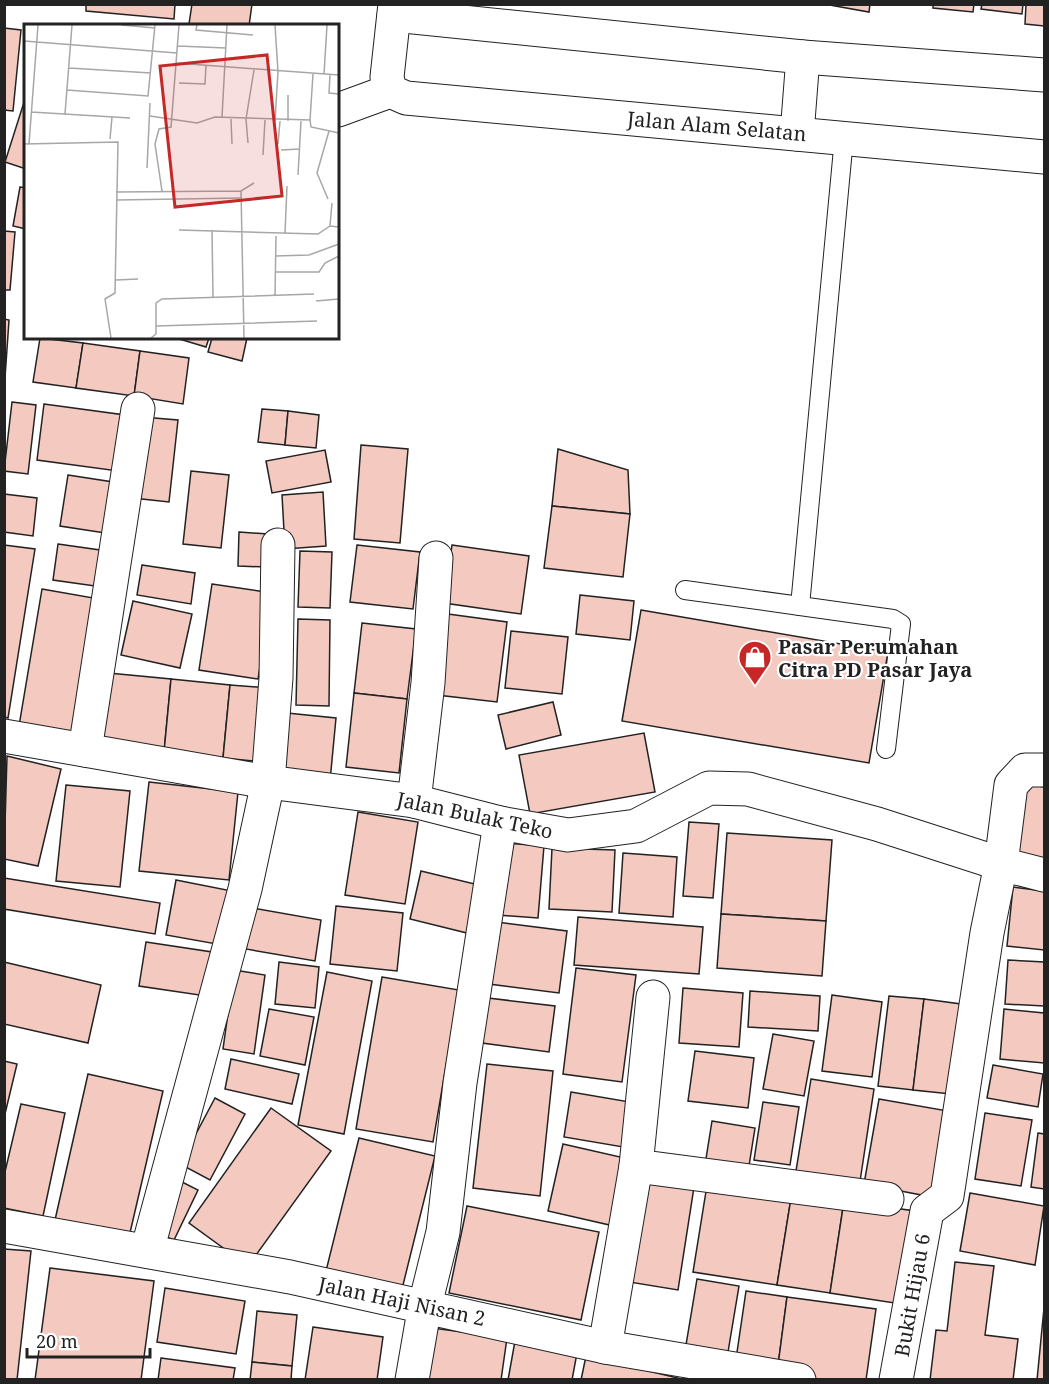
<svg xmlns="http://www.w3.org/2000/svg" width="1049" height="1384" viewBox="0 0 1049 1384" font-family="'Noto Serif',serif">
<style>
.building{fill:#f3c9c0;stroke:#222;stroke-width:1.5}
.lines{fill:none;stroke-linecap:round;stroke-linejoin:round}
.service-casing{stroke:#222;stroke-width:20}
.minor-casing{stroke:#222;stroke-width:35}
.tertiary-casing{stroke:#222;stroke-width:35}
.service{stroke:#fff;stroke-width:18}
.minor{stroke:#fff;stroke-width:33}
.tertiary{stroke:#fff;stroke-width:33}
.labels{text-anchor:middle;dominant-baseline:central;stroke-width:4.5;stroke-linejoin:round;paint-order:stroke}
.street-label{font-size:20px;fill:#222;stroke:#fff}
.poi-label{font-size:20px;font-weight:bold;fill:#222;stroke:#fff;text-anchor:start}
.inset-road{fill:none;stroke:#a7a7a7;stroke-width:1.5}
.view{fill:#c62828;fill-opacity:0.15;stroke:#c62828;stroke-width:3}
.inset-edge{fill:none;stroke:#222;stroke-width:3}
</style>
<rect width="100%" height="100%" fill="#fff"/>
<g class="building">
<polygon points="86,4 175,4 174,19 86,11"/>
<polygon points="192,4 252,4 249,26 189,24"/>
<polygon points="824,4 870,4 869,12"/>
<polygon points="933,4 974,4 973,12 933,8"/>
<polygon points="982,4 1023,4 1022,14 981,9"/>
<polygon points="1026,4 1044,4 1044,26 1025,24"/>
<polygon points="4,28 21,30 13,111 4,110"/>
<polygon points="26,96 26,169 5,162"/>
<polygon points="20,187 26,188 26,229 13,226"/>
<polygon points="4,231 15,232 10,290 4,290"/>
<polygon points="4,319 9,320 5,378 4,377"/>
<polygon points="40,338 83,343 76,388 33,382"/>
<polygon points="176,338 209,338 206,347"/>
<polygon points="212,338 247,338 242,361 208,352"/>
<polygon points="83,343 140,351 134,396 76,388"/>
<polygon points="140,351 189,358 183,404 134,396"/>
<polygon points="12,402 36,405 28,474 4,471"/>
<polygon points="44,404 125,415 118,471 37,460"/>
<polygon points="262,409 288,411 285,445 258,442"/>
<polygon points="288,411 319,415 316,448 285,445"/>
<polygon points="142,417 178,420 169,502 133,498"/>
<polygon points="361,445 408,449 400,543 354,539"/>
<polygon points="558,449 628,470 630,514 552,506"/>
<polygon points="325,450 331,482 272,493 266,461"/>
<polygon points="191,471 229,475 221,548 183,544"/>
<polygon points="68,475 126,484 118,535 60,526"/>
<polygon points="323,492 326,546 285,549 282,495"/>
<polygon points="4,494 37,498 33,536 4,532"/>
<polygon points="552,506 630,514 623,577 544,568"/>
<polygon points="239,532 268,534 266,567 238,566"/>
<polygon points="58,544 114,552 109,588 53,580"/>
<polygon points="4,545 35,549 8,718 4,717"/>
<polygon points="357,545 420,552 413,609 350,602"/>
<polygon points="452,545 529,556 521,614 444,603"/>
<polygon points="300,551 332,552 330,608 298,607"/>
<polygon points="142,565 195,573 191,604 137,595"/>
<polygon points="212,584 272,593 258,679 199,670"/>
<polygon points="42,589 105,600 81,742 18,732"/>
<polygon points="580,595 634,601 630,640 576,634"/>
<polygon points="133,601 192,614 180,668 121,655"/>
<polygon points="641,610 888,652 869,763 622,721"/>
<polygon points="448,614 507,622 497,702 437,695"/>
<polygon points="298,619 330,620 329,706 296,705"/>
<polygon points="362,623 416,629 407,699 354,693"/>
<polygon points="511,631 568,637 562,694 505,688"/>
<polygon points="98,672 171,679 164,752 91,745"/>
<polygon points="171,679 230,685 223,758 164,752"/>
<polygon points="230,685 271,688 264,762 223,758"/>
<polygon points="354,693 407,699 399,773 346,767"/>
<polygon points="553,702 561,735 506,749 498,715"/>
<polygon points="287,713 336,718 330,781 281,776"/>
<polygon points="644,733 655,792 530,814 519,755"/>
<polygon points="7,756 61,769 38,866 4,859"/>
<polygon points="149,782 238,792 229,880 139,871"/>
<polygon points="1022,783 1044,787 1044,860 1009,854"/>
<polygon points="66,785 130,791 120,887 56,881"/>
<polygon points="358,812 418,822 405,904 345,895"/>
<polygon points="689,822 719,824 713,898 683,896"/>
<polygon points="727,833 832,840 826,921 721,914"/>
<polygon points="504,843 544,846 538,918 498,915"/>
<polygon points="552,848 615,850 612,912 549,909"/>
<polygon points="623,853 677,857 673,917 619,913"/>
<polygon points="421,871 483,886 471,934 410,919"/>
<polygon points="4,878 160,903 155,934 4,909"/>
<polygon points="176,880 232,891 222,945 166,935"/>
<polygon points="1013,887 1044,891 1044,950 1007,946"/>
<polygon points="336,906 403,913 397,971 330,964"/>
<polygon points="253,908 321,920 315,961 246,949"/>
<polygon points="721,914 826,921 822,976 717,968"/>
<polygon points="578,917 703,927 699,974 574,965"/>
<polygon points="497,922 567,931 559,993 489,984"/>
<polygon points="146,942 212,952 206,996 139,986"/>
<polygon points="1008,960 1044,962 1044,1006 1005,1004"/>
<polygon points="4,962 101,985 88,1043 4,1024"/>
<polygon points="279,962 319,967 315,1008 275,1004"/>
<polygon points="576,968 636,975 622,1082 563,1074"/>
<polygon points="234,970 265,975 254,1054 223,1049"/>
<polygon points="327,972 372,981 344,1134 298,1125"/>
<polygon points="382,977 459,990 433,1142 356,1129"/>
<polygon points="683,988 743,993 739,1047 679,1043"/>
<polygon points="750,991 820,996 818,1031 748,1027"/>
<polygon points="832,995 882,1002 872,1077 822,1071"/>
<polygon points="889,996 924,999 913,1090 878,1086"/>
<polygon points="488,998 555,1006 549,1052 482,1043"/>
<polygon points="924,999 961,1004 951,1094 913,1090"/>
<polygon points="269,1009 314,1017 305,1065 260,1056"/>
<polygon points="1004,1009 1044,1013 1044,1063 1000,1059"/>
<polygon points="773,1034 814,1041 804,1096 763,1089"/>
<polygon points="695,1051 754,1058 748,1108 688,1101"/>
<polygon points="231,1059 299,1074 292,1104 225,1089"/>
<polygon points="4,1061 17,1064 4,1118"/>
<polygon points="487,1064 553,1071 540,1196 473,1188"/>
<polygon points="993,1065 1043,1074 1038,1107 987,1098"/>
<polygon points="88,1074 163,1091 129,1237 55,1220"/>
<polygon points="811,1079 874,1089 859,1188 795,1177"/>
<polygon points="571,1092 630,1102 623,1147 564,1137"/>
<polygon points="215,1098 245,1114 210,1180 180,1164"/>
<polygon points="879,1099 948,1111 932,1197 864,1184"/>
<polygon points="763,1102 799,1107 790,1165 754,1160"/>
<polygon points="21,1104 65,1113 43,1216 4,1208 4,1176"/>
<polygon points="271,1108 331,1151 248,1266 189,1223"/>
<polygon points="985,1113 1032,1120 1021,1186 975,1179"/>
<polygon points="712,1121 755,1128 748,1172 705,1165"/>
<polygon points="1038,1133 1044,1134 1044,1189 1031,1187"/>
<polygon points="359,1138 435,1156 401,1293 325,1275"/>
<polygon points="563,1144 629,1159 614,1226 548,1211"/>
<polygon points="644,1179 694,1187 678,1290 629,1282"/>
<polygon points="708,1179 792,1192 777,1285 693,1272"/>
<polygon points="182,1182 198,1190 174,1240 157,1233"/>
<polygon points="792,1192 844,1201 830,1293 777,1285"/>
<polygon points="970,1193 1044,1206 1035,1265 960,1251"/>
<polygon points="844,1201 915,1211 901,1304 830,1293"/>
<polygon points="467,1206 599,1232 581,1320 449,1293"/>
<polygon points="4,1249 31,1251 17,1380 4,1380"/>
<polygon points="955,1262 994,1266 985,1335 1018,1339 1013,1380 930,1380 936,1330 947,1331"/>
<polygon points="50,1268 154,1281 141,1380 35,1380"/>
<polygon points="697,1279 739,1286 728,1352 686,1345"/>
<polygon points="165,1288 245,1301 236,1354 157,1342"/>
<polygon points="746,1291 787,1297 777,1373 735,1366"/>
<polygon points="787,1297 876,1309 866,1380 825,1380 777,1373"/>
<polygon points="1044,1308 1044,1380 1037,1380"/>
<polygon points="257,1311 297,1315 292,1366 252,1362"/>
<polygon points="313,1327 383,1337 377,1380 305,1380"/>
<polygon points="425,1327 507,1338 501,1380 419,1380"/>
<polygon points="515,1341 577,1353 572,1380 508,1380"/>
<polygon points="586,1356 686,1380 581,1380"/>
<polygon points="161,1358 235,1368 233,1380 158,1380"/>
<polygon points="252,1362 292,1366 291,1380 250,1380"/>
</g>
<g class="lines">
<g class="service-casing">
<g id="service">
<polyline points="844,138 800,606 893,619 901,624 886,749"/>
<polyline points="685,590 800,606"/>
</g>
</g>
<g class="minor-casing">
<g id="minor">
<polyline points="394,15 803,57 1044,75"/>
<polyline points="338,110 390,91"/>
<polyline points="797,134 803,57"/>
<polyline points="4,736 268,782 414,801 500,823 568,835 636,826 709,788 748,789 877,824 1001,864 1044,875"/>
<polyline points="85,750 138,409"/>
<polyline points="414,801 428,683 436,558"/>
<polyline points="636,1166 653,997"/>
<polyline points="4,1226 290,1277 605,1347 799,1380"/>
<polyline points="147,1251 245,889 268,782 276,678 278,545"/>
<polyline points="605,1347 636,1166 887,1199"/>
<polyline points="412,1380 425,1305 443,1232 460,1083 500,823"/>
<polyline points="896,1380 927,1211 947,1196 987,933 1001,864 1011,785 1025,770 1044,770"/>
</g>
</g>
<g class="tertiary-casing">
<polyline id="tertiary" points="395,4 387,77 390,91 406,98 1044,157"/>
</g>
<use href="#service" class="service"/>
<use href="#minor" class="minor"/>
<use href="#tertiary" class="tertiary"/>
</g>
<defs>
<g id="shop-pin" transform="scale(1.725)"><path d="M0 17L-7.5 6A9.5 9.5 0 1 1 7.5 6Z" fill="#c62828" stroke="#fff"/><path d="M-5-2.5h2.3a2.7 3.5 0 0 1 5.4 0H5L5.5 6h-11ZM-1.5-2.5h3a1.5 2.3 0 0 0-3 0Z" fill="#fff"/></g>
</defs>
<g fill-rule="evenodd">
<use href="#shop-pin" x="755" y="657"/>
</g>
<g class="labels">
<g class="street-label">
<text transform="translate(717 126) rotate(5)">Jalan Alam Selatan</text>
<text transform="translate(475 815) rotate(12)">Jalan Bulak Teko</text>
<text transform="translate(912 1295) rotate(-80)">Bukit Hijau 6</text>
<text transform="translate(402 1301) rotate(12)">Jalan Haji Nisan 2</text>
</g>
<g class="poi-label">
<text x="778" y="646">Pasar Perumahan<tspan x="778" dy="23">Citra PD Pasar Jaya</tspan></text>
</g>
</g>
<g transform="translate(24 24)">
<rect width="315" height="315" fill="#fff"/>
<path class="inset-road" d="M98,1L131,4M173,1L172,6L229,11M251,1L254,48L251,97M0,17L153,29M154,22L202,24M152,39L315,51M45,44L127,49M300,50L303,1M306,51L305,69L315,70M155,59L181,60L182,41M43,66L124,72L131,1M264,71V97M7,88L106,94M41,90L48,1M126,92L173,99L191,93L286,96L287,103L315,109M198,93L203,1M207,95L208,120M286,96L289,50M86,115L88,93M224,119L222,95L230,46M0,120L94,118L91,269L81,275L87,314M5,120L14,1M254,120L256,97M257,126L276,125M239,131L241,96M123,144L126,79M274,151L277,97M138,167L131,120L135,105L147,103L155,1M217,167L220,314M92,168L217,167L230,159M304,175L293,149L305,107M92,176L218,174M306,202L308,179M155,206L294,210L306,202L315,203M188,206L189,273M261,209L263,162M251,232L285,231L315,220M251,248H295L301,239L315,232M92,256L114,255M251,272L252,212M292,277L315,275M132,302L293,297M127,314L132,310V279L138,275L290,270"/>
<path class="view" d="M243,31L258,172L151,183L136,42Z"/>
<rect width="315" height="315" class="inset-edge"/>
</g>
<rect width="1049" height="1384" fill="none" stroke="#222222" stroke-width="12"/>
<path d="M27 1348v9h123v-9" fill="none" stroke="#222222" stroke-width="3"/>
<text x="36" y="1348" font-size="18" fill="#222222" stroke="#ffffff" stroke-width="4.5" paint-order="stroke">20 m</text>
</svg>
